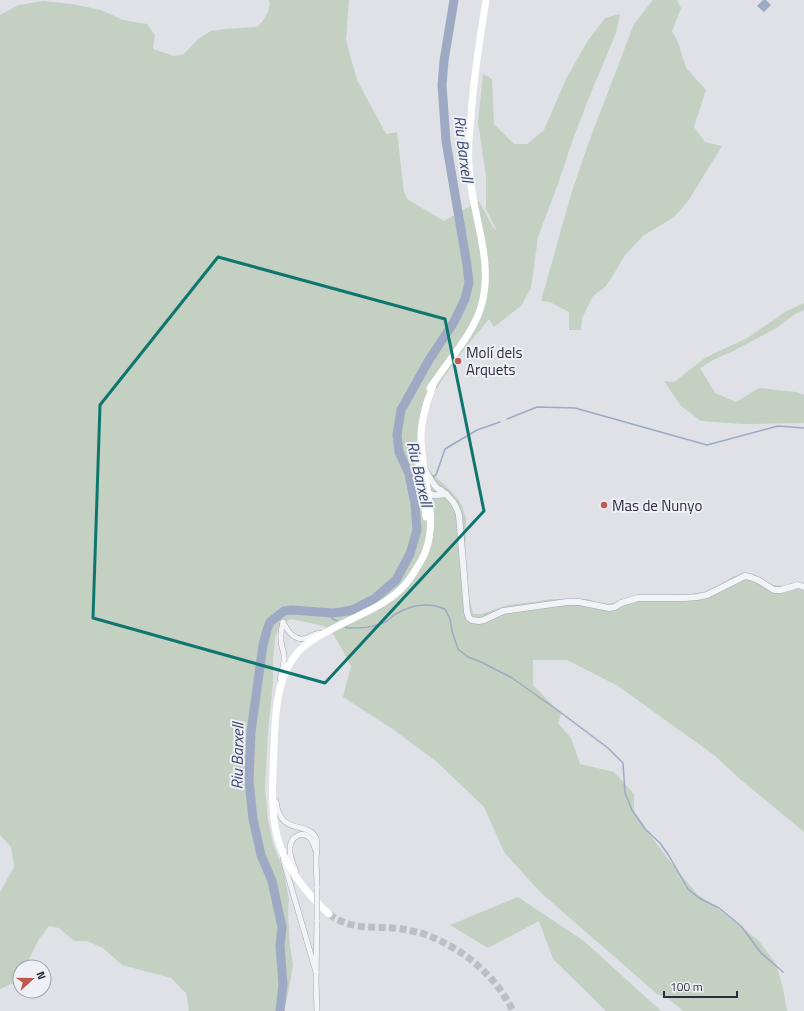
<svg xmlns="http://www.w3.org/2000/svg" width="804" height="1011" viewBox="0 0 804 1011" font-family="'Titillium Web',sans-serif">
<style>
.green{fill:#c3d0c2}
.water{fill:#9ea9c4}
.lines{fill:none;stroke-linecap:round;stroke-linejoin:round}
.stream{stroke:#9ea9c4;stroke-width:1.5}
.river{stroke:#9ea9c4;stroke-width:9}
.secondary-tunnel{stroke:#bcbdc5;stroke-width:7;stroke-dasharray:7 3.5;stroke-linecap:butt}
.minor-casing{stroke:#a6a7b1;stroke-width:6}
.tertiary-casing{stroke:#a6a7b1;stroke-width:7}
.minor{stroke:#f2f3f6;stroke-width:5}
.tertiary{stroke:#f2f3f6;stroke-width:6}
.secondary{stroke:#fff;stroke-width:7}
.minor-bridge-casing{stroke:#a6a7b1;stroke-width:6;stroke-linecap:butt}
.minor-bridge{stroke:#f2f3f6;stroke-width:5}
.marked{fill:none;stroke:#0f766e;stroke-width:3;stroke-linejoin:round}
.poi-dot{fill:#c05751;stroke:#eff0f5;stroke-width:1.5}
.labels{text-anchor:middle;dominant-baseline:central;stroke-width:4;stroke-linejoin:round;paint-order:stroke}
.poi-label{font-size:15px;fill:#2a2d3d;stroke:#eff0f5;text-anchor:start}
.water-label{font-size:16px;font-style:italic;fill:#38456d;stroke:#eff0f5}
</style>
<rect width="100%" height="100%" fill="#e0e1e7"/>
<g class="green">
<polygon points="269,0 349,0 346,40 357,80 386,134 397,132 404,192 407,199 444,221 479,201 493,227 497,231 486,209 486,176 478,122 483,74 492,79 494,124 514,144 527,144 544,130 566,79 587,42 605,18 620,14 616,33 590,95 573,139 559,181 538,237 531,288 521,306 494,327 489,319 465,348 444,377 429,400 422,428 424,456 429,471 449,489 457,498 461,504 466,518 465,559 469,598 473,614 481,614 508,605 533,602 552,599 588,599 601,604 616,603 634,596 691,594 710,591 734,576 747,574 755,575 772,585 787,586 804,586 804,832 741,780 714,755 618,686 567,660 533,660 533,685 561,714 558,723 571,738 580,764 614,772 634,794 634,814 669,860 697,894 725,914 759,941 776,964 783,989 787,1011 683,1011 669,999 657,994 540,892 504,852 484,807 437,762 391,728 343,697 351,666 334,635 324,626 291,619 279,626 275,638 273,660 273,682 268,732 265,788 268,820 273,844 283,869 289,899 288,912 290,946 293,965 288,994 284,1011 188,1011 189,1009 186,993 171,978 122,965 103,948 87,941 74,941 59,928 49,926 39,939 25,967 20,967 20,976 16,982 0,989 0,892 14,867 11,847 0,835 0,15 19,5 43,1 72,4 101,10 123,20 147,24 155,35 153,49 174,56 184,54 198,39 211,31 225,29 257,27 262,22 268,12 270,4"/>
<polygon points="653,0 677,0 681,8 672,31 678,42 686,68 706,90 694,127 705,142 722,146 688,201 674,217 643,236 625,255 612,277 605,287 593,296 582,318 581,330 569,330 569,312 550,302 541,301 572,191 590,139 634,24"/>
<polygon points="804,303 804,310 795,314 775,329 733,351 713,360 700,368 715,393 736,402 759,388 796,392 804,395 804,423 742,424 701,421 681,406 664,381 674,382 705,358 749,337 785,312"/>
<polygon points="518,897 584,941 661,1011 606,1011 553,959 539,921 488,948 450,925"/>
</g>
<polygon class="water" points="763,0 766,0 771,5 764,12 757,6"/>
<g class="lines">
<g class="stream">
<polyline points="507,419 537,407 575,408 707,445 778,426 804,428"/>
<polyline points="432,477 436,475 445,449 477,430 500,422"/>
<polyline points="411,487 421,482"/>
<polyline points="329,613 333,619 337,621"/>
<path d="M345,627L347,628C361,628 374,628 387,621C389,619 392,617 394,615C410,605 428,602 445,609L450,619L452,631L458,649L468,657L481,662L512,678L556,709L608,748L623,763L625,793L632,810L646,830L660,843L669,856L688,889L699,898L719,908L741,926L761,953L783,972"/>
</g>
<polyline class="river" points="280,1011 283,984 280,946 282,927 272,881 261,855 253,819 249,781 251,732 263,645 267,630 270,622 284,611 292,610 332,613 341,612 352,610 374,599 396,580 410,554 417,530 415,504 409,474 399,452 397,435 401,410 429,360 454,322 465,299 469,283 467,265 446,141 442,85 444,61 454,0"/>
<path class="secondary-tunnel" d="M329,914C354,932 374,925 402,929C412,931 424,933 434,938C467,952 497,978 513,1011"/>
<g class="minor-casing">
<g id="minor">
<path d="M283,622C288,632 295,642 307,638C314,635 314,633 323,633"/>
<path d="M280,678C282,671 285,663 284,656C284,653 283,650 282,647C280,639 281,630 283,622"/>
<path d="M276,801C280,837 307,820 316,838C318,845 317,850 316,857C316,867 317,878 317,888"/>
<polyline points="283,859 316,972"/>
<path d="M296,871C292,863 289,856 290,847C291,837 302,830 310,838C313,841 314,845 315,849"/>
<polyline points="317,920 316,981 317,1011"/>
</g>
</g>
<g class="tertiary-casing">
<g id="tertiary">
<path d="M426,471C429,477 432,483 437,488C438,489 441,490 442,491C451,498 456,504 459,515L467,612L469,618L472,620L479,621L484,620L503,611L567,602H579L609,608L615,607L621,603L638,598H685L697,597L707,595L745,576L750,577L758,580L774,590H781L798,585L804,587"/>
<path d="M426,489C433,498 435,495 446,494"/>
</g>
</g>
<use href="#minor" class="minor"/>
<use href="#tertiary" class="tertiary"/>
<g class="secondary">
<path d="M430,388L433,384C449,359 472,336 481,307C495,260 471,214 469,166C468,150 469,134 471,118C473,78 480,39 486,0"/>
<polyline points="417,448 420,475"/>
<polyline points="422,489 426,517"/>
<path d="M329,914C308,895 290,873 280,846C269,815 273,780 274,747C275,727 275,705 281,685C284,673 290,662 298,652C308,641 321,635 334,628C356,616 383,607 401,589C407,583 412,576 416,569C420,563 424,556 426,550C439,514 420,473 421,435C421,424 424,413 427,402C429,396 432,391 433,384"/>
</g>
<g class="minor-bridge-casing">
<polyline id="minor-bridge" points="317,920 317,888"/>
</g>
<use href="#minor-bridge" class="minor-bridge"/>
</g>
<path class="marked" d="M218,257L445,319L484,511L325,683L93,618L100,405Z"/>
<g class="poi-dot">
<circle cx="458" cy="361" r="4"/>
<circle cx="604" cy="505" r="4"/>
</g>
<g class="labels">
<g class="poi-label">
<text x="466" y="352">Molí dels<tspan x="466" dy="17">Arquets</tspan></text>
<text x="612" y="505">Mas de Nunyo</text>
</g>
<g class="water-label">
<text transform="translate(464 149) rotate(83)">Riu Barxell</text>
<text transform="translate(420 474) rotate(77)">Riu Barxell</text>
<text transform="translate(237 756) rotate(-89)">Riu Barxell</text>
</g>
</g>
<g transform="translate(32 979) rotate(69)"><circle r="19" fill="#eff0f5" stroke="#a0a2ab"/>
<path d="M0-3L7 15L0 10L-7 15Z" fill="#c05751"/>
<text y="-6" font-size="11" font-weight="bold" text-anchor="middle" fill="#2a2d3d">N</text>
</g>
<path d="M664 991v6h73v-6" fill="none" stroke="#2a2d3d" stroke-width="2"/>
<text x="670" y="991" font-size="12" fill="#2a2d3d" stroke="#eff0f5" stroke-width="3" paint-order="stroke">100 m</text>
</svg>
